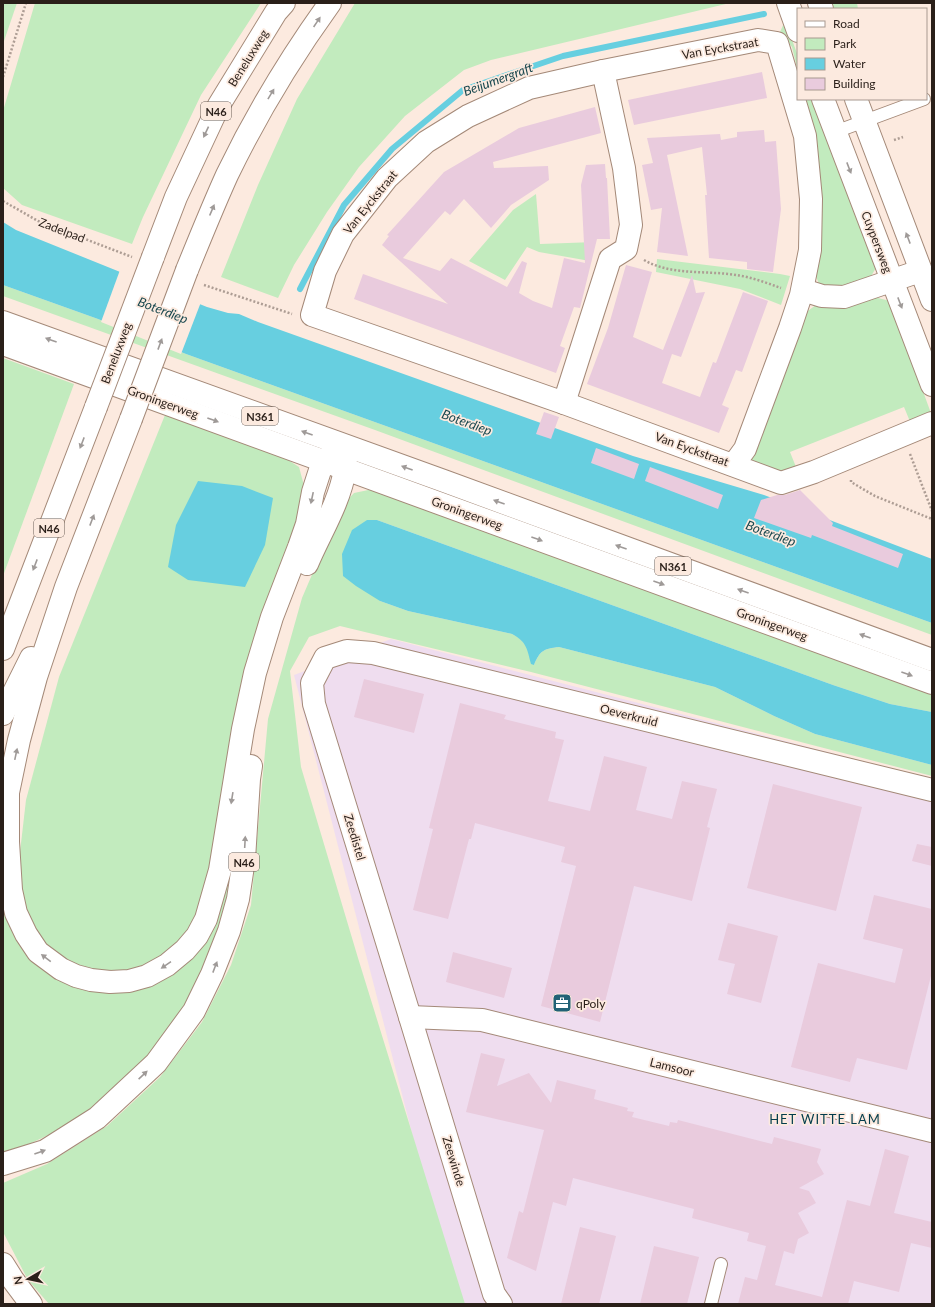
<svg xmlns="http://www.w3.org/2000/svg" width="935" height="1307" viewBox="0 0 935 1307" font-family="Lato,sans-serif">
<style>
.commercial{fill:#efddef}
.green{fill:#c2ebbe}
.water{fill:#67cfe0}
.pier{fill:#fceadf}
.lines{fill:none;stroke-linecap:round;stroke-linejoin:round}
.stream{stroke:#67cfe0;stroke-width:6}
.building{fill:#e9cbdd}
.service-casing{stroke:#a48978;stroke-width:14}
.minor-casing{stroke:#a48978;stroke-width:24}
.tertiary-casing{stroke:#a48978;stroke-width:24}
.primary-casing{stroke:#a48978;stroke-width:24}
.trunk-casing{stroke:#a48978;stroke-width:24}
.path{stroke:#ad9d94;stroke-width:2.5;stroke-dasharray:2 2;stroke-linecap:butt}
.service{stroke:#fff;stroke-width:12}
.minor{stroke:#fff;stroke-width:22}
.tertiary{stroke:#fff;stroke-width:22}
.primary{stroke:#fff;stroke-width:22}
.trunk{stroke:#fff;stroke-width:22}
.trunk-bridge-casing{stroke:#a48978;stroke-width:24;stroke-linecap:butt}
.trunk-bridge{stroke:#fff;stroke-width:22}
.oneway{fill:#9f9a98}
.labels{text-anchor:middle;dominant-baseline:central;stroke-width:3.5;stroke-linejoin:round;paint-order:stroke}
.shield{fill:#fceadf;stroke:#695c54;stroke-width:1}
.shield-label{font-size:11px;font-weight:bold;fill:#2a1f19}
.street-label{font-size:12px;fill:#2a1f19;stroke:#fceadf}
.poi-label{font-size:12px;fill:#2a1f19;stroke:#fceadf;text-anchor:start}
.water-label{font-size:13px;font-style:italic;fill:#18474e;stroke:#fceadf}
.neighbourhood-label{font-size:13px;letter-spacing:1px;fill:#033d4c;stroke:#fceadf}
</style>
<rect width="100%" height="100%" fill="#fceadf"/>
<polygon class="commercial" points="391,639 932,779 932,1304 456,1304 294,675"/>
<g class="green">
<polygon points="3,3 17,3 3,44"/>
<polygon points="35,3 261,3 201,95 143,217 132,244 22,205 3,188 3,111"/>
<polygon points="355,3 730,3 491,60 464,70 405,116 359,167 327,212 294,265 278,298 221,277 258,185 297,99"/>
<polygon points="828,3 857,3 858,9 830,9"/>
<polygon points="785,21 798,56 798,72 792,47 780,32"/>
<polygon points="804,99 814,99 877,266 870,278 833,291 820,286 814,272"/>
<polygon points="536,194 540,244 595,242 590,261 539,252 527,247 505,280 469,261 513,210"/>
<polygon points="657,259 780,274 790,276 781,305 740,289 656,272"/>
<polygon points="3,285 98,319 186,354 932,623 932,635 375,430 3,296"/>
<polygon points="874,297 890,301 932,416 911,424 904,407 790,452 798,472 781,479 750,465 805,313 816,305"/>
<polygon points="3,358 74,384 3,576"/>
<polygon points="165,415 282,456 299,467 306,493 207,898 184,940 154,964 123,974 92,971 71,963 45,943 26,918 17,878 26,800 59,677"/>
<path d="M378,488L932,690V712L890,704L833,685L377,520H367L380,601L408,611L512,634C528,642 528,650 534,665C540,650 544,649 559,647L715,687L774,716L815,734L932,765V776L531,672L340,626L309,637L290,671L301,767L358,958L465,1304H49L28,1280L3,1232V1183L47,1164L107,1126L160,1077L202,1022L231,965L251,905L268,719L302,598L341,507L354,493Z"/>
<polygon points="234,865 222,928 199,984 161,1046 113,1096 69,1125 21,1148 3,1153 3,893 16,937 49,974 85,987 130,989 204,942"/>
</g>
<g class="water">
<polygon points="3,222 16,230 207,307 228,313 239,314 258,322 633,456 764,495 932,559 932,623 186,354 98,319 3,285"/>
<polygon points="198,481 242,486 273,498 265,545 245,587 188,580 168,567 176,525"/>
<path d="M367,520H377L833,685L890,704L932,712V765L815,734L774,716L715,687L559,647C544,649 540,650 534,665L531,664C527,649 527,642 512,634L408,611L380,601L356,586L343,576L342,554L352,530Z"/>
</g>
<polygon class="pier" points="120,270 201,302 181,354 101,322"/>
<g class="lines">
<polyline class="stream" points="300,289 344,205 392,149 463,90 563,56 764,14"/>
</g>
<g class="building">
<polygon points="762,72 767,98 634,125 628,100"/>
<polygon points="595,107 601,133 493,162 494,168 548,166 549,180 511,205 491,228 464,199 450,215 445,211 403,258 440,271 451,258 507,287 522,261 527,263 519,293 533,301 552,308 564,258 585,263 581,185 586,165 605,164 606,178 607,178 610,239 597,239 580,308 574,307 560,346 565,348 556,373 354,299 363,274 448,304 382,245 389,236 387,235 444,172 519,128"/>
<polygon points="764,130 765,142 776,141 781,209 773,272 747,269 747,262 709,258 705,195 707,195 702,147 667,155 688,256 657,252 662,208 651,210 642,165 653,163 647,138 720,134 721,140 737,137 737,132"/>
<polygon points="626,265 652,272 633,337 663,350 692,275 696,293 705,292 681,357 672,354 662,383 700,397 713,362 716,363 743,292 768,301 742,372 736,370 722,405 729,408 719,433 587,384 608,328"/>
<polygon points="544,412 559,417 551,439 536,434"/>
<polygon points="596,448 639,464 634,479 591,463"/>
<polygon points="650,467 723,495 718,509 645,481"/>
<polygon points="800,490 833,523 832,526 903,554 898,568 812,535 811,538 754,518 761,500 777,495 785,495"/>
<polygon points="364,679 424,694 414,733 354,717"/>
<polygon points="460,703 506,715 504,719 556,732 555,738 564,740 548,801 590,811 604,756 647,767 636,810 672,819 682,781 717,789 707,827 710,828 692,901 634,886 600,1022 541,1006 576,866 561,862 565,847 475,823 471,839 469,839 448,919 413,910 433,829 429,828"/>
<polygon points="773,784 862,807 836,911 747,888"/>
<polygon points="917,844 932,847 932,866 912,861"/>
<polygon points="874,895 932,909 932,972 907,1070 857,1058 850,1082 791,1067 818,963 895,983 903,949 863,939"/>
<polygon points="728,923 778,936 761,1003 727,994 735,964 718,960"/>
<polygon points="453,952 512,968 504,998 446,982"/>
<polygon points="481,1053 505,1059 497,1086 529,1073 551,1103 557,1080 596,1090 594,1099 628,1108 627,1111 634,1112 632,1117 669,1126 670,1122 677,1123 678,1120 772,1144 774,1137 821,1149 817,1162 824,1174 799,1188 809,1191 816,1203 798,1213 809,1233 798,1239 794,1254 784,1251 775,1285 822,1297 847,1200 870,1206 885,1149 909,1156 894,1213 932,1222 932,1248 911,1243 899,1292 854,1281 848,1304 738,1304 745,1277 757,1280 766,1246 747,1241 749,1233 692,1218 694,1209 573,1178 566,1206 553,1202 536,1271 507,1258 519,1211 523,1213 544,1130 466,1112"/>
<polygon points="580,1227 616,1236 599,1304 561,1304"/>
<polygon points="654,1246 699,1257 687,1304 640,1304"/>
</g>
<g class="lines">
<g class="service-casing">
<g id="service">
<polyline points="835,132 924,99"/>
<polyline points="711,1304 721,1264"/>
</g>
</g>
<g class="minor-casing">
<g id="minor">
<polyline points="803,290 822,296 844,297 920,271"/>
<polyline points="564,403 610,259 626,249 631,225 624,168 603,71"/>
<polyline points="734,464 745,449 790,328 801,295 810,250 811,199 805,136 777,43 758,40 603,71 529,88 468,116 426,142 387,178 343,234 325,271 312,315 564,403 781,483 814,472 932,423"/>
<polyline points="410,1017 482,1020 932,1131"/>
<polyline points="501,1304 494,1294 410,1017 314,704 312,683 325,658 347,651 373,653 932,790"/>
</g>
</g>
<g class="tertiary-casing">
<g id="tertiary">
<polyline points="788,3 798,31"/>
<polyline points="819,3 822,9"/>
<polyline points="823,99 932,385"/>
<polyline points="856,99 932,300"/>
</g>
</g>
<g class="primary-casing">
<g id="primary">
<polyline points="3,322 444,481 932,660"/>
<polyline points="3,344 932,683"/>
</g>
</g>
<g class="trunk-casing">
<g id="trunk">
<polyline points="153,257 176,197 219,105 276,12 284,3"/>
<path d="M187,270C200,238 213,206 227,175C256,115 291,57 330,3"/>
<path d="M307,564C320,533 339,504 345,470C347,463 345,454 344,446"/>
<polyline points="3,649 96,407"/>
<polyline points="3,714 31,658"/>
<polyline points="8,792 8,842 11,890 16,913 26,934 38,952 61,969 76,976 91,980 110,982 129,981 147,976 167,965 185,950 197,936 206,919 220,870 243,729 255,673 272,617 299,547 307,524 313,492 323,461 344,446"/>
<polyline points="5,807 19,740 36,677 66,587 131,419"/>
<polyline points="3,1164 45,1151 97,1118 156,1063 194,1011 212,974 229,931 238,899 244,859 249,779 251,766"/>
<polyline points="3,1264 13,1280 31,1304"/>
</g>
</g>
<g class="path">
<polyline points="3,77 26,3"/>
<polyline points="894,140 903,137"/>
<polyline points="3,201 38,221 132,257"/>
<path d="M644,260C672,276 705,270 736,275C751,277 767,283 781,288"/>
<polyline points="204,285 292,314"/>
<polyline points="910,454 932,511"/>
<polyline points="851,480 851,482 875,496 932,519"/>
</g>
<use href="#service" class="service"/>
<use href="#minor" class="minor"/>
<use href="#tertiary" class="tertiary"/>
<use href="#primary" class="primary"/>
<use href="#trunk" class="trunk"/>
<g class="trunk-bridge-casing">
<g id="trunk-bridge">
<polyline points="96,407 153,257"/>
<polyline points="131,419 187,270"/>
</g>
</g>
<use href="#trunk-bridge" class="trunk-bridge"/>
</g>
<defs><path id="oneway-solid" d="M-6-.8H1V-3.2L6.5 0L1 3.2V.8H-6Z"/></defs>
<g class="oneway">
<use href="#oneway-solid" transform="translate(317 22) rotate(-56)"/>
<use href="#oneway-solid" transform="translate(271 94) rotate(-59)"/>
<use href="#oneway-solid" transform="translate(206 132) rotate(115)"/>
<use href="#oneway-solid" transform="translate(849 168) rotate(69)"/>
<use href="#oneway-solid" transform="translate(212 210) rotate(-67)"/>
<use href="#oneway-solid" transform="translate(908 238) rotate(-111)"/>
<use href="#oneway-solid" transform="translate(900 303) rotate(69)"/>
<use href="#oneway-solid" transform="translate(51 340) rotate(-160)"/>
<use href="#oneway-solid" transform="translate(160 344) rotate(-70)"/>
<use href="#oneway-solid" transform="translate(213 420) rotate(20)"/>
<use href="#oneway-solid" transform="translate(307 433) rotate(-160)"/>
<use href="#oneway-solid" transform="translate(82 443) rotate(111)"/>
<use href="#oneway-solid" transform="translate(407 468) rotate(-160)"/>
<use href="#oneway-solid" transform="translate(312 498) rotate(102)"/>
<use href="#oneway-solid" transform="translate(499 502) rotate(-160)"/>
<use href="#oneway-solid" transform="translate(92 520) rotate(-69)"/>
<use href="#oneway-solid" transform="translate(537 539) rotate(20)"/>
<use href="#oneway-solid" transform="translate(621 547) rotate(-160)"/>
<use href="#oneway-solid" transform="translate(35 565) rotate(111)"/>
<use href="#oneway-solid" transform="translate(659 583) rotate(20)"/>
<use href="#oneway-solid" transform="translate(743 591) rotate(-160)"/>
<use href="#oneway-solid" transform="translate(865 636) rotate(-160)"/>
<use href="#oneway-solid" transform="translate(907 674) rotate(20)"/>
<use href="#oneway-solid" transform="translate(16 754) rotate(-78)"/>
<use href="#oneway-solid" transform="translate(232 798) rotate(99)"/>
<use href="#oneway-solid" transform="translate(245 842) rotate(-87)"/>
<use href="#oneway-solid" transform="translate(46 958) rotate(-143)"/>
<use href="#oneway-solid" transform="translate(166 965) rotate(146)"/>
<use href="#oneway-solid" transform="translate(215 967) rotate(-69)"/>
<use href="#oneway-solid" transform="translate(143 1075) rotate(-43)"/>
<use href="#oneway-solid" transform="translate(40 1152) rotate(-20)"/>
</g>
<defs>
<g id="office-square" transform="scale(1)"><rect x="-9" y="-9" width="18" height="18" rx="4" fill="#216276" stroke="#fceadf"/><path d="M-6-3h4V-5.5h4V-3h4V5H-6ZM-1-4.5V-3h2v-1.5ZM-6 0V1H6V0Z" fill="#fff"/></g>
</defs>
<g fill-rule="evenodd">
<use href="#office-square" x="562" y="1003"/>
</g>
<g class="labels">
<g class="shield">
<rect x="201" y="102" width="30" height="18" rx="3"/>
<rect x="242" y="407" width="36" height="18" rx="3"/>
<rect x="34" y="519" width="30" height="18" rx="3"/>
<rect x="655" y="557" width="36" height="18" rx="3"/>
<rect x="229" y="853" width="30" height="18" rx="3"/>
</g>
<g class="shield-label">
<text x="216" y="111">N46</text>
<text x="260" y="416">N361</text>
<text x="49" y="528">N46</text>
<text x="673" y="566">N361</text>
<text x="244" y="862">N46</text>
</g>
<g class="street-label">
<text transform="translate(720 48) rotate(-10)">Van Eyckstraat</text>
<text transform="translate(248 58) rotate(-58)">Beneluxweg</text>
<text transform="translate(370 202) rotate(-51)">Van Eyckstraat</text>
<text transform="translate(62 230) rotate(21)">Zadelpad</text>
<text transform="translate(877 242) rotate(69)">Cuypersweg</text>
<text transform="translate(116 353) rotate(-69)">Beneluxweg</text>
<text transform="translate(163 402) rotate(20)">Groningerweg</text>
<text transform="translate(692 449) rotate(20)">Van Eyckstraat</text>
<text transform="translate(467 513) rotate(20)">Groningerweg</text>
<text transform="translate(772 624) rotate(20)">Groningerweg</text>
<text transform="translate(629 715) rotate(14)">Oeverkruid</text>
<text transform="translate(355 837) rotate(73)">Zeedistel</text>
<text transform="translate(672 1067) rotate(14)">Lamsoor</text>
<text transform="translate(454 1161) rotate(73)">Zeewinde</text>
</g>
<g class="poi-label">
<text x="576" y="1003">qPoly</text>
</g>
<g class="water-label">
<text transform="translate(498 79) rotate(-20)">Beijumergraft</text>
<text transform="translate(163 310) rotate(21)">Boterdiep</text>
<text transform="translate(467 422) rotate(20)">Boterdiep</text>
<text transform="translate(771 533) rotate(20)">Boterdiep</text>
</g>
<g class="neighbourhood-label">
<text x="825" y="1119">HET WITTE LAM</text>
</g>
</g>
<rect width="935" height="1307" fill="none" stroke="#2a1f19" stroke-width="8"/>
<rect x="797" y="8" width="130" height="92" fill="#fceadf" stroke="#a89990"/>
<rect x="805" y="21" width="20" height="6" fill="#ffffff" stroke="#a89990"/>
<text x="833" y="28" font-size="12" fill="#2a1f19">Road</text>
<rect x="805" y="38" width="20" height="12" fill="#c2ebbe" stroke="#a89990"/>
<text x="833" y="48" font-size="12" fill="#2a1f19">Park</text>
<rect x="805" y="58" width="20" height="12" fill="#67cfe0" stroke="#a89990"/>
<text x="833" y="68" font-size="12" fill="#2a1f19">Water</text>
<rect x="805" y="78" width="20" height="12" fill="#e9cbdd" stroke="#a89990"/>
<text x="833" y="88" font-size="12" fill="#2a1f19">Building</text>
<g transform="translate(28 1279) rotate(261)" stroke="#fceadf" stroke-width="3" paint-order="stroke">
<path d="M0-3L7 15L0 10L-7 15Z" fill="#2a1f19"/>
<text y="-6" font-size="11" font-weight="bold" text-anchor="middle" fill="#2a1f19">N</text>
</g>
</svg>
